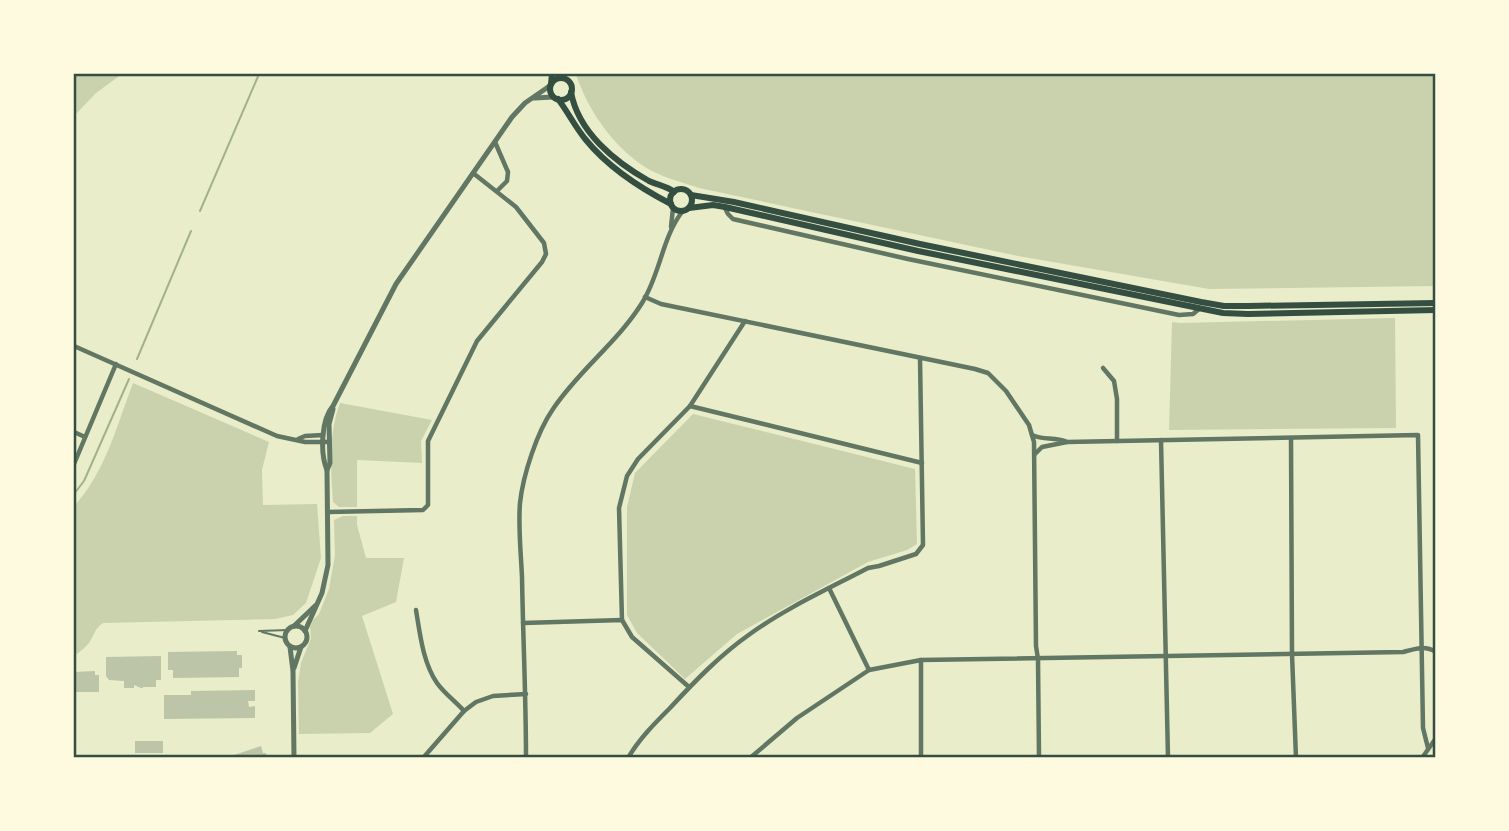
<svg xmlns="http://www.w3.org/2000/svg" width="1509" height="831" viewBox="0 0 1509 831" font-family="'Varela Round',sans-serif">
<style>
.green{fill:#cad2ad}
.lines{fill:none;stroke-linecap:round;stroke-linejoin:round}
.stream{stroke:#a3b18a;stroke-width:2}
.building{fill:#bcc5a7}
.service{stroke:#617663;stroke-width:2}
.minor{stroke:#617663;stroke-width:4.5}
.tertiary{stroke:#617663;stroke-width:5}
.secondary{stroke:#344e41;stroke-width:6}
.neatline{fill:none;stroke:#344e41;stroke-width:2.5}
</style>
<rect width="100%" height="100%" fill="#e9edc9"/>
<g class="green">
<polygon points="74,74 122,74 96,93 74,116"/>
<path d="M576,74H1435V286L1209,289L1018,256L699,188C684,183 666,178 652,171C617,152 588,112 576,74Z"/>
<polygon points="1395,318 1396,428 1169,430 1172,322 1180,323"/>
<path d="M133,383L269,442L262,470L263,505L317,504L321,558L306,603L293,615L275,619L103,623C94,629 94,636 89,643C85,648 78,653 74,656V506C105,473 117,425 133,383Z"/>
<path d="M340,403L432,420L421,441L422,463L357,460V507H339L333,502C331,468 328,436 340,403Z"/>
<polygon points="693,414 915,469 917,544 907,550 868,562 737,634 685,679 637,633 627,615 627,507 635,473"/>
<polygon points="343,516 357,516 357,525 366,558 404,558 396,602 362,616 393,714 370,733 299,734 298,683 301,663 311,638 310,627 313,620 319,614 329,589 335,555 334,520"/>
</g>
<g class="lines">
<g class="stream">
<polyline points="200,211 259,74"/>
<polyline points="137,359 191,231"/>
<polyline points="74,494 84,481 129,379"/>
</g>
</g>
<g class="building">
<polygon points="237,651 237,655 242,655 242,668 239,668 239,677 173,678 173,670 168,670 168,652"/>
<polygon points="161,656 161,680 156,680 156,687 143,687 143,688 141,688 134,685 134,688 124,688 124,681 109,680 106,676 106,657"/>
<polygon points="95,671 95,675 99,675 99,692 74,692 74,672"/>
<polygon points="255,690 255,701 248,701 249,707 255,706 255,718 164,719 164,695 191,695 191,691"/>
<rect x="135" y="741" width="28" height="12"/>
<polygon points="261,746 263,753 266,753 267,758 225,758"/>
</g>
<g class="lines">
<g class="service">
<polyline points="259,631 288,630"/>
<polyline points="262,632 285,638"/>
</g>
<g class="minor">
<polyline points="495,142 508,172 507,181 497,191"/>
<polyline points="725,208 728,214 733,219 908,259 1179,315 1193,314 1199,309"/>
<polyline points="671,227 673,208"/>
<polyline points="645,297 661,304 975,369 988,373 1006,391 1029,425 1034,442 1036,646 1038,659 1039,758"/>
<polyline points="74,346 277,436 305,442 329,442"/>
<polyline points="1103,368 1114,381 1117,399 1117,441"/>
<polyline points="690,406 922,463"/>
<polyline points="74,432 85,437"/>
<path d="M1032,435C1045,441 1054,436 1067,442"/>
<polyline points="1291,438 1292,654 1296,758"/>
<polyline points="298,439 305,436 323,435"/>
<polyline points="1161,440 1168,758"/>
<polyline points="1035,454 1042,447 1067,442 1418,435 1423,728 1428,748"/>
<polyline points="74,464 116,364"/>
<polyline points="328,512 423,510 428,505 428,441 477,341 542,262 546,254 544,243 516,207 473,173"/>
<polyline points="829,588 869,670"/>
<path d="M416,610C420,634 423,663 437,683C444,693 456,702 464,711"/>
<polyline points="622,620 619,508 627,476 638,459 690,406 745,321"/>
<polyline points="523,623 622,620 632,637 689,687"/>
<polyline points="921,660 921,758"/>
<polyline points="423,758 464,711 476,702 493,696 526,694"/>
<path d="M526,758C526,697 523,637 522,577C521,554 518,526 520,503C523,475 537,432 553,409C579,370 617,343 642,303C660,275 662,238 682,212"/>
<path d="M628,758C639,739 655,723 670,708C695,681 720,655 750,634C786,608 828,589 868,568L879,566L916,554L923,545L920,358"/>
<path d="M750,758L797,718L869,670L921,660L1403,652C1414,649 1425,645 1436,652"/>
<polyline points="1422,758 1436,738"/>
</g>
<g class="tertiary">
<polyline points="534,98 554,97"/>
<path d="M327,470C320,453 321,420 333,406L396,284L512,117L525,103L551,85"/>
<circle cx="296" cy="637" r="11"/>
<polyline points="294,626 315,606"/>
<polyline points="305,631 322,593 328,565 327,470 330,463 329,424 333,409"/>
<polyline points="290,647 293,671 294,758"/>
<polyline points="294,668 301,647"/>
</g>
<g class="secondary">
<circle cx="561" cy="89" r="11"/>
<polyline points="551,84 552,74"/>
<path d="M571,92C578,132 615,162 649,181C657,185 667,186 674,192"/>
<path d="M558,99C568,112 575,127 586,140C608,167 640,188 671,204"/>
<circle cx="681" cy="200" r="11"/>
<polyline points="691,195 734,202 920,244 1201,302 1224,306 1248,306 1436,303"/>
<polyline points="689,208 713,205 725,207 918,251 1223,313 1248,314 1436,310"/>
</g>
</g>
<rect width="1509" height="831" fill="none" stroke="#fefae0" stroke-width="150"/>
<rect x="75" y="75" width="1359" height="681" class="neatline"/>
</svg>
